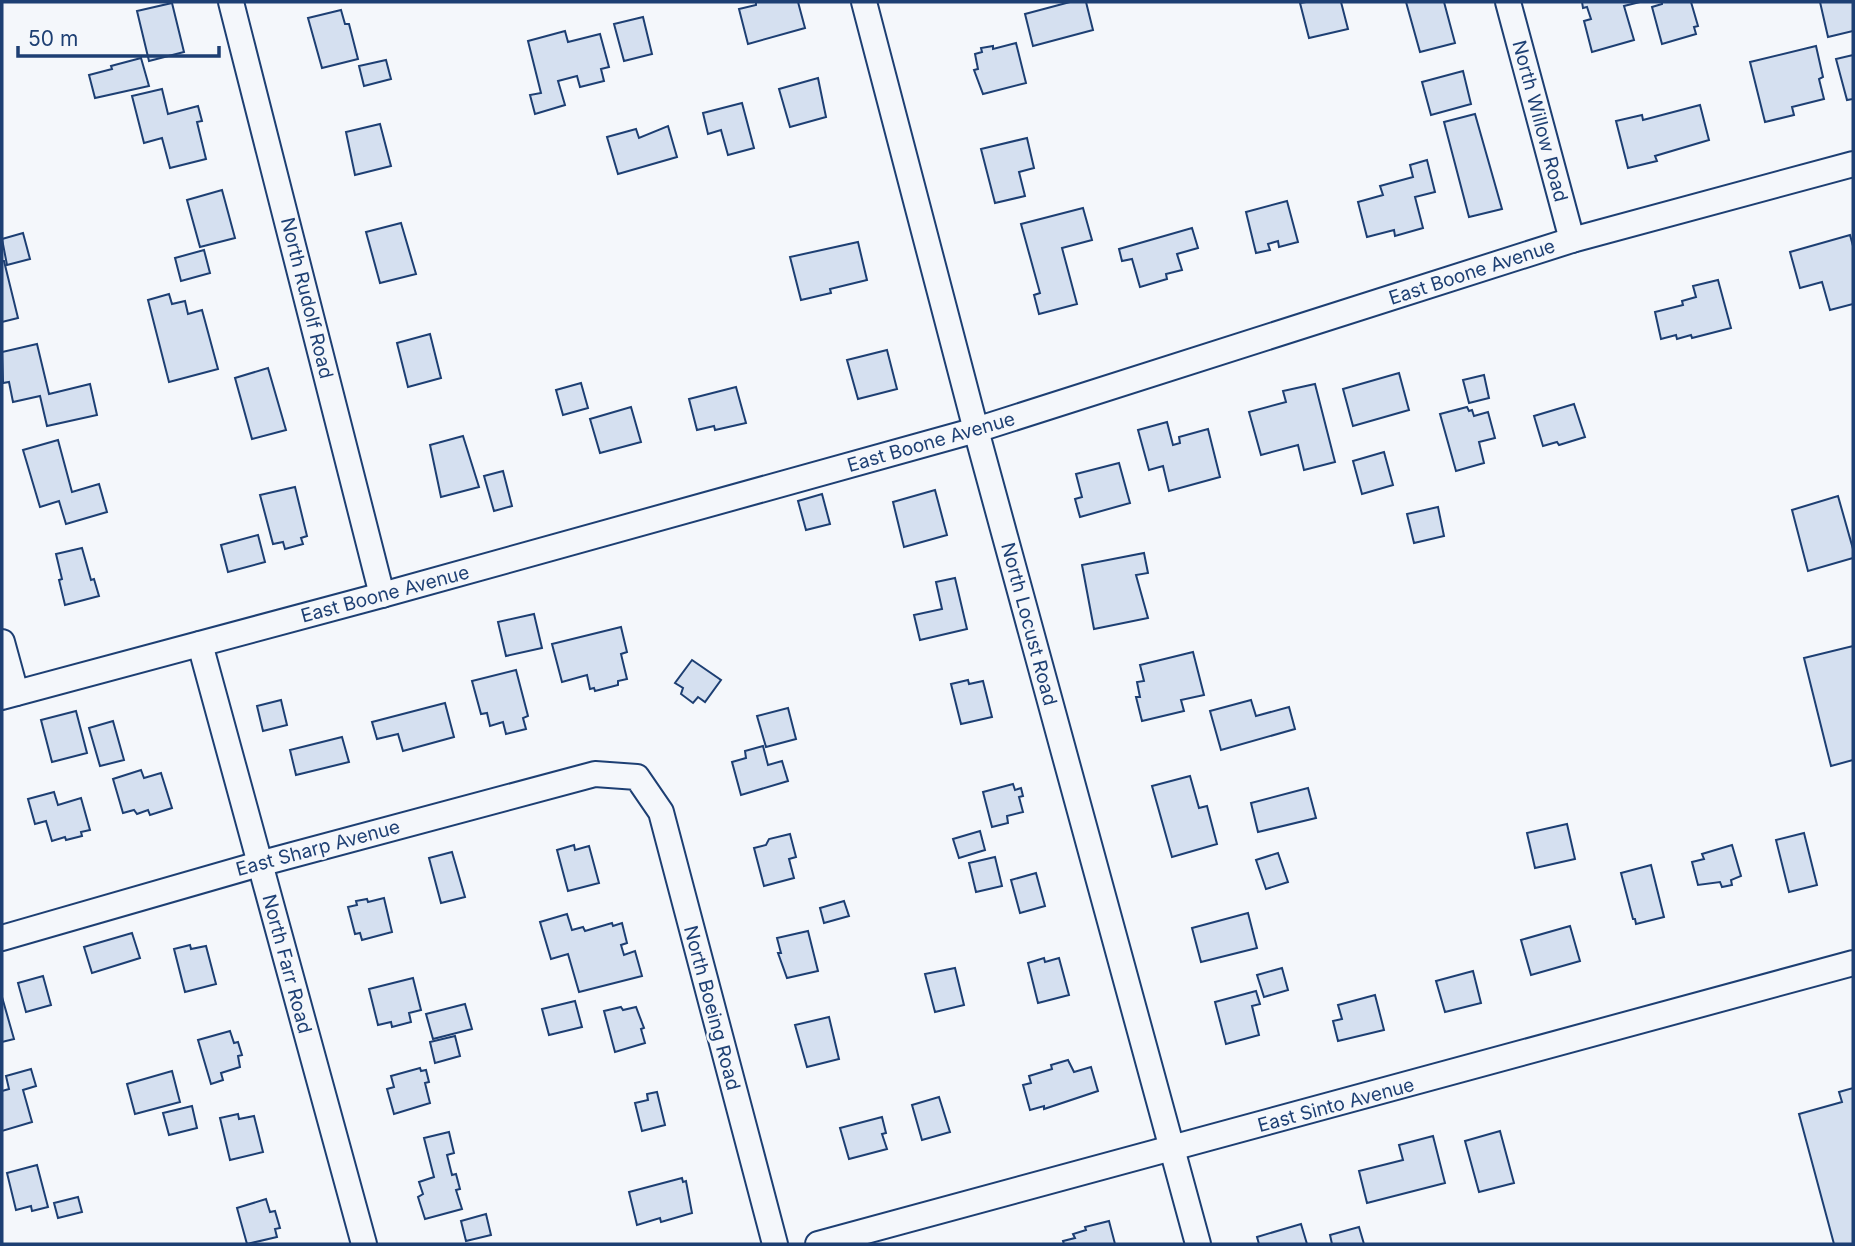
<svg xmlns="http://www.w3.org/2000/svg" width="1855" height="1246" viewBox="0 0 1855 1246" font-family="Inter,sans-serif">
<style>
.building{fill:#d5e0f0;stroke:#1d3f73;stroke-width:2}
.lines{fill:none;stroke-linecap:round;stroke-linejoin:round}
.street-casing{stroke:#1d3f73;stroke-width:28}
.street{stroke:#f4f7fb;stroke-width:24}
.labels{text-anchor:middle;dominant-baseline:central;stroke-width:5;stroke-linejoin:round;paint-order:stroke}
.street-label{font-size:19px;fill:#1d3f73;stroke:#f4f7fb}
</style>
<rect width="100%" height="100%" fill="#f4f7fb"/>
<g class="building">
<polygon points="756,2 798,2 805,28 748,44 739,9 756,5"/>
<polygon points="1070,2 1086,2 1093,30 1033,46 1025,14"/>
<polygon points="1306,2 1341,2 1348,29 1309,38 1300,3"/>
<polygon points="1406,2 1444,2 1455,43 1420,52"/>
<polygon points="1582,2 1640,2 1624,6 1634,40 1592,52 1584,21 1591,19 1587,7 1583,8"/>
<polygon points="1662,2 1691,2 1698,26 1694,27 1696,34 1662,44 1652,7 1662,4"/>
<polygon points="1820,2 1853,2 1853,31 1828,37"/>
<polygon points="172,3 184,52 149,61 137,11"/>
<polygon points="341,10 345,24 349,24 358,59 322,68 308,18"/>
<polygon points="643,17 652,54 624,61 614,24"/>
<polygon points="565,31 568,42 600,34 609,67 601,69 604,81 580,87 577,76 558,81 565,105 535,114 530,95 541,93 528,41"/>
<polygon points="1016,43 1026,83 983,94 974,70 978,69 975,54 982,52 981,48 993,46 993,49"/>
<polygon points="1816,46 1823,77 1819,79 1824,99 1792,107 1794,115 1765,122 1750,62"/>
<polygon points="1853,55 1853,99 1847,100 1836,59"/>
<polygon points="141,58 149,86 95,98 89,75 112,69 111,66"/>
<polygon points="386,60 391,79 364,86 359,66"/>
<polygon points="1463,71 1471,104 1431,115 1422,82"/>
<polygon points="818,78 826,117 790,127 779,89"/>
<polygon points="162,89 168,114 198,106 202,121 197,122 206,159 170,168 162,138 144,143 132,96"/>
<polygon points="742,103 754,148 728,155 721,130 708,134 703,113"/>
<polygon points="1700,105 1709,140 1655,156 1657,161 1628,168 1616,121 1642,115 1643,120"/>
<polygon points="1475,114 1502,209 1469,217 1444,122"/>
<polygon points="380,124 391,166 355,175 346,132"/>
<polygon points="668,126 677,157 618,174 607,137 636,129 639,138"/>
<polygon points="1027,138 1034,168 1019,172 1025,196 995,203 981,149"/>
<polygon points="1427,160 1435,192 1415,197 1423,228 1395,236 1394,230 1367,237 1358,202 1383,195 1380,186 1413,177 1410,165"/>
<polygon points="222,190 235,238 200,247 187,200"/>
<polygon points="1287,201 1298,242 1279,247 1278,241 1268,244 1270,250 1256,253 1246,212"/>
<polygon points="1083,208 1092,240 1062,248 1077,304 1039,314 1034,295 1040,293 1021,224"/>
<polygon points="401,223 416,274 380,283 366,232"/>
<polygon points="1192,228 1198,248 1177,254 1182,270 1166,274 1167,279 1140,287 1132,259 1122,261 1119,249"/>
<polygon points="23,233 30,259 7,265 2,239"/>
<polygon points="1850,235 1853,246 1853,304 1830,310 1822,282 1800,288 1790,252"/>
<polygon points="858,242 867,280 830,289 831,293 801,300 790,257"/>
<polygon points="204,250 210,273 181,281 175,258"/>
<polygon points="2,261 4,261 18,318 2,322"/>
<polygon points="1718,280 1731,328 1692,338 1691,335 1677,339 1676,335 1661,339 1655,312 1683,305 1682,301 1696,297 1693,286"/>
<polygon points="169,294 172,304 185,301 188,314 202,310 218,369 169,382 148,300"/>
<polygon points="430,334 441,378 408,387 397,343"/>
<polygon points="37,344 49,394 90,384 97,415 47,426 40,396 13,402 9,382 3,383 2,352"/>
<polygon points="887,350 897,389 858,399 847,360"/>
<polygon points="268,368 286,430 252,439 235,378"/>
<polygon points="1399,373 1409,410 1353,426 1343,389"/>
<polygon points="1484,375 1489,398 1469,403 1463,380"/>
<polygon points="581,383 588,408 563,415 556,390"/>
<polygon points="1315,384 1335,462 1304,470 1298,445 1261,455 1249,412 1286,402 1283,391"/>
<polygon points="736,387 746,423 715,430 714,426 697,430 689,399"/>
<polygon points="1574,404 1585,437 1559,445 1557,442 1543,446 1534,416"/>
<polygon points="631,407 641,442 600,453 590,419"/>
<polygon points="1467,407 1469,411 1472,410 1474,416 1488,412 1495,438 1479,442 1484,463 1456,471 1440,414"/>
<polygon points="1167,422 1173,445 1180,443 1179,437 1208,429 1220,477 1169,491 1163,466 1149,470 1138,430"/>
<polygon points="463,436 479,487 441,497 430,445"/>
<polygon points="58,440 72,492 99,484 107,512 66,524 59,501 40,507 23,450"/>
<polygon points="1384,452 1393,485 1362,494 1353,461"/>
<polygon points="1119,463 1130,503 1080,517 1075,499 1082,497 1076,474"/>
<polygon points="503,471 512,506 494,511 484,476"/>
<polygon points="295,487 307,536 301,538 303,544 285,549 283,542 273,544 260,495"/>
<polygon points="935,490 947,535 904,547 893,502"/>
<polygon points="822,494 830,524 806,530 798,501"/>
<polygon points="1838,496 1853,549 1853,558 1808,571 1792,510"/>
<polygon points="1438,507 1444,536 1414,543 1407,514"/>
<polygon points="258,535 265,562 228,572 221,545"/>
<polygon points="82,548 91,580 94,579 99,596 65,605 59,580 62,579 56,554"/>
<polygon points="1144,553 1148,573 1136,575 1148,618 1094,629 1082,565"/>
<polygon points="955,578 967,629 920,640 914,615 942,609 936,582"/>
<polygon points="534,614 542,648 506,656 498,622"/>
<polygon points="621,627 627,652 621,654 627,679 618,681 618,685 595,691 594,688 590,689 587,675 562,682 552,644"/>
<polygon points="1853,646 1853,760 1831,766 1804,658"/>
<polygon points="1193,652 1204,695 1181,700 1184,711 1142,721 1136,697 1140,697 1137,682 1144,681 1140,665"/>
<polygon points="692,660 721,680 705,702 698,697 693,703 681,694 683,688 675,683"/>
<polygon points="516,670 528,716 523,718 526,729 506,734 503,722 490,726 487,713 481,714 472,681"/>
<polygon points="968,680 969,684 983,681 992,717 961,724 951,684"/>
<polygon points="281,700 287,725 263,731 257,706"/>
<polygon points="1251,700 1256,716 1289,707 1295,729 1221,750 1210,711"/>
<polygon points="445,703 454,737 403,751 398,734 377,739 372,722"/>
<polygon points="788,708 796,739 766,747 757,716"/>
<polygon points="76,711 87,753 52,762 41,720"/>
<polygon points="113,721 124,760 100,766 89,728"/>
<polygon points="342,737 349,762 296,775 290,750"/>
<polygon points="763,746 768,765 782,761 788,781 741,795 732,762 746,758 745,751"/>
<polygon points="141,770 144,778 161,773 172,808 150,815 148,810 137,814 134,810 123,813 113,779"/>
<polygon points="1190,776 1199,808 1207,806 1217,844 1172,857 1152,786"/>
<polygon points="1013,784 1015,790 1021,788 1023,796 1019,797 1023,812 1007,816 1008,823 992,827 983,792"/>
<polygon points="1308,788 1316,818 1258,832 1251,803"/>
<polygon points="54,792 58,805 81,798 90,830 81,832 82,836 66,840 65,837 52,841 46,821 35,824 28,799"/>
<polygon points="1567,824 1575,859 1535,868 1527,833"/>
<polygon points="980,831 985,850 959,858 953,839"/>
<polygon points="1804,833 1817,885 1789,892 1776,840"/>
<polygon points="790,834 796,857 789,859 794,878 764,886 754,848 766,845 769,839"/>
<polygon points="574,845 575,850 589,846 599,883 568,891 557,850"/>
<polygon points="1732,845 1741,876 1731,880 1732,885 1722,887 1720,882 1698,885 1692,862 1704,859 1702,854"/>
<polygon points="452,852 465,897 441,903 429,858"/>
<polygon points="1278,853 1288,882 1266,889 1256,860"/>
<polygon points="995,857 1002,886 976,892 969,863"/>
<polygon points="1651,865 1664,917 1636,924 1635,919 1633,919 1621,873"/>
<polygon points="1036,873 1045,906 1020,913 1011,880"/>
<polygon points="384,898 392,932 362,940 360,933 355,934 348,907 357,905 356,901 367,899 368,902"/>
<polygon points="844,901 849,916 824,923 820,908"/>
<polygon points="1248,913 1257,948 1201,962 1192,928"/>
<polygon points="567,914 572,930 583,927 585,931 612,923 613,926 622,923 627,943 621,945 624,955 635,951 642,976 579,992 568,954 551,959 540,922"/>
<polygon points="1570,926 1580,961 1531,975 1521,940"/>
<polygon points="808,931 818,971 787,978 778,953 781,953 777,938"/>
<polygon points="132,933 140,958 92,973 84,947"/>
<polygon points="190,945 191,949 206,946 216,984 185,992 174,949"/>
<polygon points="1044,958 1045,962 1059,958 1069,995 1038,1003 1028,963"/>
<polygon points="955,968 964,1005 935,1012 925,974"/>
<polygon points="1282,968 1288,990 1264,997 1257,975"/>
<polygon points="1473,971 1481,1003 1445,1012 1436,981"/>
<polygon points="43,976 51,1005 26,1012 18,983"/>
<polygon points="413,978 421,1010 409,1013 411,1022 392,1027 391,1022 378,1025 369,989"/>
<polygon points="1256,991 1260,1004 1252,1006 1259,1035 1226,1044 1215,1002"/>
<polygon points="1375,995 1384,1030 1338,1041 1333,1021 1342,1019 1338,1005"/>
<polygon points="2,997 14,1039 2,1042"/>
<polygon points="575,1001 582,1027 549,1035 542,1009"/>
<polygon points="465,1004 472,1029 433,1039 426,1014"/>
<polygon points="621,1007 623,1010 636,1007 644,1028 641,1029 645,1043 615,1052 604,1011"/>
<polygon points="829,1017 839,1059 807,1067 795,1025"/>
<polygon points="230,1031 234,1043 238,1042 242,1055 238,1056 240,1067 221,1073 223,1080 211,1084 198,1040"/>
<polygon points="455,1036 460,1056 435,1063 430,1042"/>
<polygon points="1068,1060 1074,1072 1091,1067 1098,1091 1044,1109 1044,1106 1030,1110 1023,1085 1031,1083 1029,1076 1052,1069 1051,1065"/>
<polygon points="420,1068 421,1071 426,1070 429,1082 425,1083 430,1103 394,1114 387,1089 394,1087 391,1076"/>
<polygon points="31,1069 36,1086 23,1090 32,1122 2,1131 2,1091 9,1089 6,1076"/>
<polygon points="172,1071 180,1102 135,1114 127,1084"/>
<polygon points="1853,1088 1853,1244 1834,1244 1799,1114 1842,1102 1839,1092"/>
<polygon points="657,1092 665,1125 642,1131 635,1103 648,1100 647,1094"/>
<polygon points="939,1097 950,1132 922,1140 912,1105"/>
<polygon points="192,1106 197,1128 169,1135 163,1113"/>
<polygon points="238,1114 239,1119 254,1116 263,1152 230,1160 220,1118"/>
<polygon points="882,1117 886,1133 882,1134 887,1149 849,1159 840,1128"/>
<polygon points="1500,1131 1514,1183 1479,1192 1465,1141"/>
<polygon points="449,1132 454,1153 447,1155 452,1175 456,1174 460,1189 456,1190 462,1209 425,1219 418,1197 423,1194 419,1182 434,1177 424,1138"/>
<polygon points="1433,1136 1445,1183 1367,1203 1359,1171 1403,1160 1399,1145"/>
<polygon points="37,1165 48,1207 32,1211 31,1206 16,1210 7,1173"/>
<polygon points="682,1178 683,1182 686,1181 692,1213 661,1222 660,1218 637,1225 629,1192"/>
<polygon points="78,1197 82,1212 58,1218 54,1203"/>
<polygon points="266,1199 270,1212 275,1211 280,1228 275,1229 277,1237 247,1244 237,1208"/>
<polygon points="486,1214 491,1235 466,1241 461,1221"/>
<polygon points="1109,1221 1115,1244 1064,1244 1063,1241 1075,1238 1073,1234 1086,1230 1085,1227"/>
<polygon points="1301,1224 1307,1244 1259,1244 1257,1237"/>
<polygon points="1359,1227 1364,1244 1332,1244 1330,1235"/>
</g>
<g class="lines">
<g class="street-casing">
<g id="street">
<polyline points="231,2 382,595"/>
<polyline points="864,2 976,430 1198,1244"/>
<polyline points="1508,2 1572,240"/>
<polyline points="2,642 16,693"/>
<polyline points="200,644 364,1244"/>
<polyline points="2,697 382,595 976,430 1572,240 1853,164"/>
<polyline points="2,938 259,864 595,774 637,777 661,812 775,1244"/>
<polyline points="818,1244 1853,963"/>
</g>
</g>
<use href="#street" class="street"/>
</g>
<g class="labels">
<g class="street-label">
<text transform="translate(1540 121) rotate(75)">North Willow Road</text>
<text transform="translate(1472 272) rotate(-18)">East Boone Avenue</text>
<text transform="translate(307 298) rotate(76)">North Rudolf Road</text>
<text transform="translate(931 442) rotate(-16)">East Boone Avenue</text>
<text transform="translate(385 594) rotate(-15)">East Boone Avenue</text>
<text transform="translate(1029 624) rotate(75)">North Locust Road</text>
<text transform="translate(318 848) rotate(-15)">East Sharp Avenue</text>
<text transform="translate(287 964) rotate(75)">North Farr Road</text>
<text transform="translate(712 1008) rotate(75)">North Boeing Road</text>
<text transform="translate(1336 1105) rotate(-15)">East Sinto Avenue</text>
</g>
</g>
<rect width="1855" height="1246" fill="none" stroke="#1d3f73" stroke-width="7"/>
<path d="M18 46v10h201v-10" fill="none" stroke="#1d3f73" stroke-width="3.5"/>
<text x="28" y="46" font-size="21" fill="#1d3f73" stroke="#f4f7fb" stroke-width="5" paint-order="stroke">50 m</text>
</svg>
